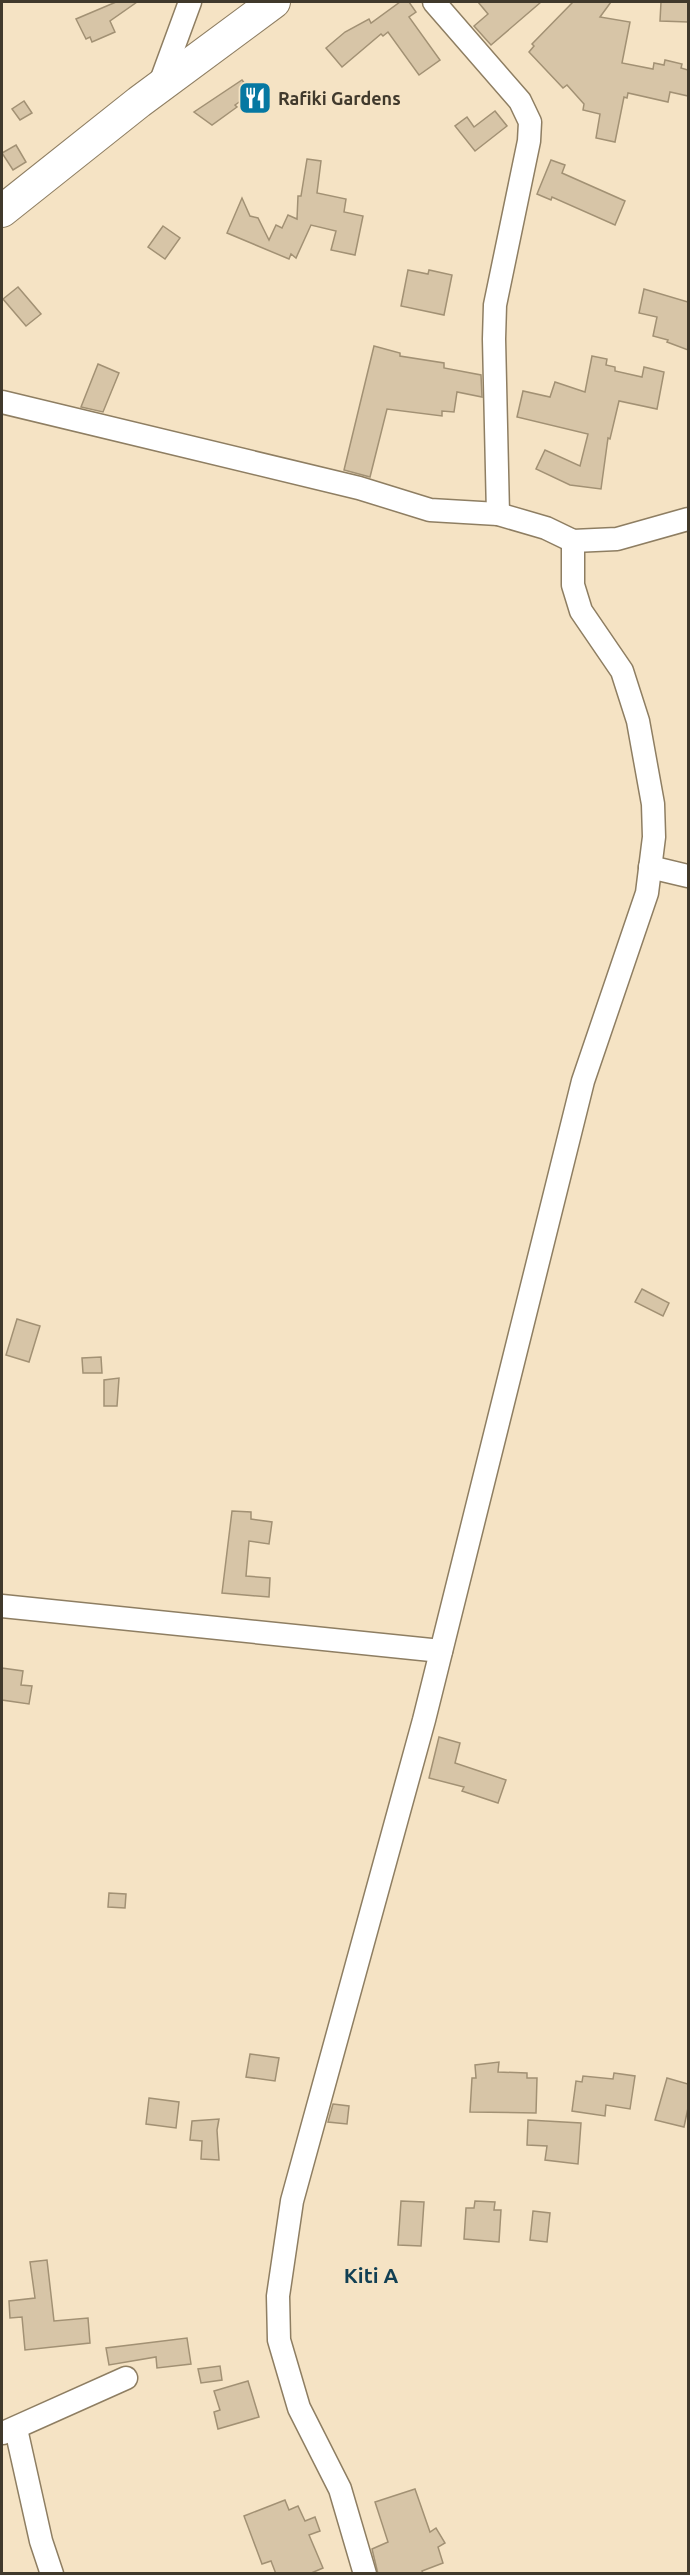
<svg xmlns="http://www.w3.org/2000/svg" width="690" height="2575" viewBox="0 0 690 2575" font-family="Ubuntu,sans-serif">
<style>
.building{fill:#d7c5a7;stroke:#a29174;stroke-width:1.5}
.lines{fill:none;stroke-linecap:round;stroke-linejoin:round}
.street-casing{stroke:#8e7e62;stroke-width:25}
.secondary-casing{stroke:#8e7e62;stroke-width:34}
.street{stroke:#fff;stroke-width:22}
.secondary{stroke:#fff;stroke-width:32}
.labels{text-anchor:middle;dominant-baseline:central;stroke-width:4.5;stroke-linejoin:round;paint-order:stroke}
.poi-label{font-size:18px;font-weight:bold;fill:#40392c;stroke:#f5e3c4;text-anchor:start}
.quarter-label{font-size:21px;font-weight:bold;fill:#113f53;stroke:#f5e3c4}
</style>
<rect width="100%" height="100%" fill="#f5e3c4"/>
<g class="building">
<polygon points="116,2 137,2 110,21 115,32 92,42 90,37 86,39 76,19"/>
<polygon points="400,2 409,2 416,12 409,17 440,60 419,75 388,32 383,36 381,34 342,67 326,48 345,32 369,19 371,23"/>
<polygon points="478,2 541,2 491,45 474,26 488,14"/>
<polygon points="573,2 611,2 600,17 630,22 622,63 653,69 654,63 664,65 665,60 682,64 681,68 688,70 688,96 670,92 668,102 628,93 627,98 624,97 615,142 596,138 600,114 583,110 584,104 567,85 563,88 529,52 534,46 532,44"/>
<polygon points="661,2 688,2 688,22 660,21"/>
<polygon points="242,80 252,93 235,105 237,107 212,125 194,112"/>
<polygon points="24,101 32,113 20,120 12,109"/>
<polygon points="495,111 507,126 475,151 455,126 467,117 474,127"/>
<polygon points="16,145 26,162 13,170 2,153"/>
<polygon points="307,159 321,161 317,193 346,199 344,212 363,216 355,255 331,250 336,231 311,225 296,258 291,254 289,259 227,233 242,198 250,216 258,218 269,240 276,225 282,228 288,215 297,219 298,196 301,196"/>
<polygon points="551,160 565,165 562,173 625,201 615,225 552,197 551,200 537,194"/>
<polygon points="163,226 180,238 165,259 148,247"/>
<polygon points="408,270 428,274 429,270 452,275 444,315 401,306"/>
<polygon points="18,287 41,314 26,326 3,299"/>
<polygon points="644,289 688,302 688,350 667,342 668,340 653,336 657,317 639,313"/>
<polygon points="374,346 400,353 400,356 444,363 444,368 481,375 482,397 457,392 454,412 442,411 442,416 387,409 370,477 344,470"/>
<polygon points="592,356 607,359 606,365 615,367 615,371 642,377 644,367 664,372 657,409 619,401 610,439 608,438 601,489 570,485 536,469 545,450 580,466 588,434 517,417 523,391 550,397 555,382 585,392"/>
<polygon points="98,364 119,373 103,412 81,407"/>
<polygon points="642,1289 669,1303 663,1316 635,1302"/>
<polygon points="17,1319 40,1326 29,1362 6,1355"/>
<polygon points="101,1357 102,1373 83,1373 82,1358"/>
<polygon points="119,1378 117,1406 104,1406 104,1380"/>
<polygon points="232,1511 251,1512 251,1519 272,1522 269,1544 249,1541 246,1576 270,1578 269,1597 222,1593"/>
<polygon points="2,1668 23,1671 21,1685 32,1686 29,1704 2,1700"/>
<polygon points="439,1737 460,1743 455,1763 506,1780 498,1803 462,1791 464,1787 429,1778"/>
<polygon points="109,1893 126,1894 125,1908 108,1907"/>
<polygon points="250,2054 279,2058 275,2081 246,2077"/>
<polygon points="499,2062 498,2072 527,2073 527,2078 537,2078 536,2113 470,2112 472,2078 476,2078 475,2065"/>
<polygon points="614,2073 635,2076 630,2109 606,2105 605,2116 572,2111 576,2081 582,2082 583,2076 613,2079"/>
<polygon points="667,2078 688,2084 688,2108 684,2127 655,2120"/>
<polygon points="149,2098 179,2102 176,2128 146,2124"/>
<polygon points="333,2104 349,2106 347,2124 328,2122"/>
<polygon points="219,2119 217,2130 219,2160 201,2159 202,2141 190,2140 192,2121"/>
<polygon points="528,2120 581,2123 578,2164 545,2160 547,2146 527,2145"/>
<polygon points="401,2201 424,2202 421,2246 398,2245"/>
<polygon points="475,2201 495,2202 494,2210 501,2210 499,2242 464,2239 466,2208 474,2208"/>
<polygon points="533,2211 550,2213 547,2242 530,2240"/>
<polygon points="47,2260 54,2321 88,2318 90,2343 25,2350 22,2317 10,2318 9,2301 35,2298 30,2262"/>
<polygon points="187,2338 191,2364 157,2368 156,2357 109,2365 106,2348"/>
<polygon points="220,2366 222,2380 201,2383 198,2369"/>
<polygon points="248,2381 259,2417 218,2429 214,2412 220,2410 214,2391"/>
<polygon points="415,2489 430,2532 436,2528 445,2543 438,2547 443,2563 422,2571 423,2574 378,2574 372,2549 388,2542 375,2502"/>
<polygon points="285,2500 289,2510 298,2506 305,2521 315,2517 320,2531 309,2535 323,2568 309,2574 276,2574 271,2561 262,2564 244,2516"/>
</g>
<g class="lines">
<g class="street-casing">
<g id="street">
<polyline points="434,2 520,101 530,122 529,141 495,305 494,339 498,514"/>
<polyline points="158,89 190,2"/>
<polyline points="2,402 359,488 430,510 498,514 546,528 573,541 617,539 688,519"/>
<polyline points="650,867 688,876"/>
<polyline points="2,1606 441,1651"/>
<polyline points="16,2429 41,2541 52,2574"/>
<polyline points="3,2433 126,2378"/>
<polyline points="365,2574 340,2489 299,2408 279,2340 278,2296 292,2201 424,1720 583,1081 647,893 654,837 653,804 638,721 622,671 581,611 573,585 573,541"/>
</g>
</g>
<g class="secondary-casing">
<polyline id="secondary" points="2,211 139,102 274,2"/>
</g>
<use href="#street" class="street"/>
<use href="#secondary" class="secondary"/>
</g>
<defs>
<g id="restaurant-square" transform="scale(1.725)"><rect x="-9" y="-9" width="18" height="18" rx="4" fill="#0678a2" stroke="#f5e3c4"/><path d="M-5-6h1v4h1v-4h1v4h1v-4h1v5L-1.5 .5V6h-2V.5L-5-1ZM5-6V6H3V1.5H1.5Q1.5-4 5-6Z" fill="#fff"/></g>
</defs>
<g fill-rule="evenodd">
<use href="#restaurant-square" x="255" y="98"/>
</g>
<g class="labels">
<g class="poi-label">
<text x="278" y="98">Rafiki Gardens</text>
</g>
<g class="quarter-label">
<text x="371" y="2275">Kiti A</text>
</g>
</g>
<rect width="690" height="2575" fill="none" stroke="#40392c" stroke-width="6"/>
</svg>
